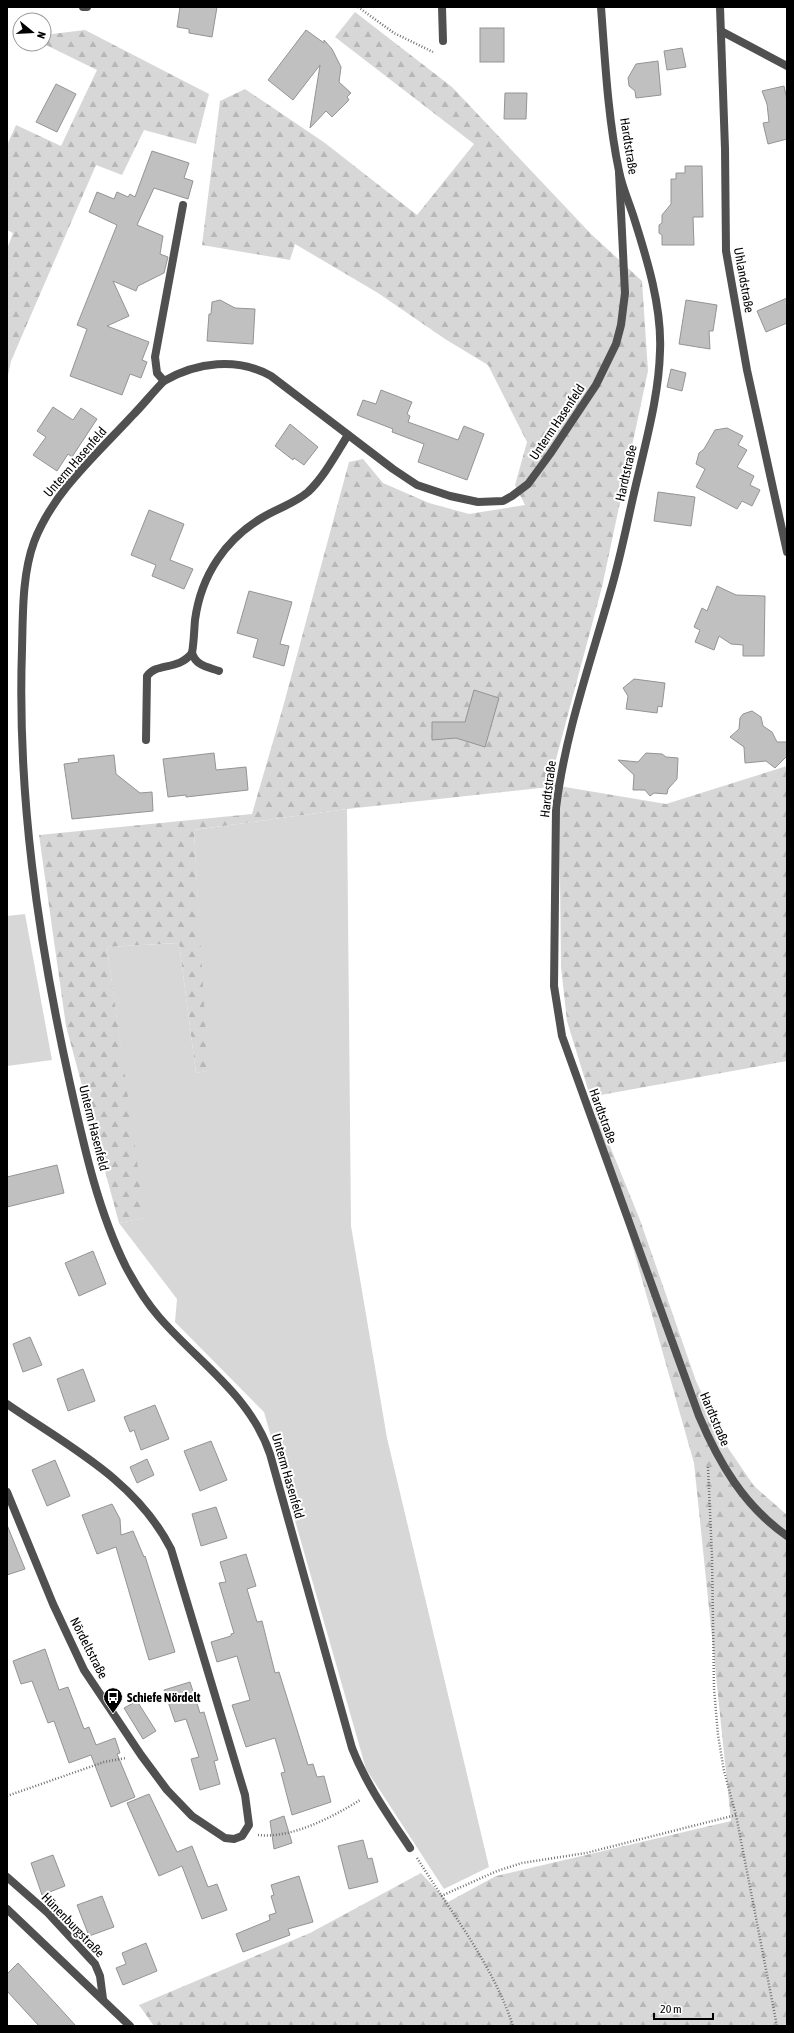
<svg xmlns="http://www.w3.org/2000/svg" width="794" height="2033" viewBox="0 0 794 2033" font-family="'Asap Condensed',sans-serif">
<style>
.green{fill:#d7d7d7}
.forest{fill:url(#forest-firs)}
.building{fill:#c0c0c0;stroke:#949494}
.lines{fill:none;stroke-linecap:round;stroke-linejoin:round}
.path{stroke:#727272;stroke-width:2.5;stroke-dasharray:1 2;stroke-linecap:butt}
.minor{stroke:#505050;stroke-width:8}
.labels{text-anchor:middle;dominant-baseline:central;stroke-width:4;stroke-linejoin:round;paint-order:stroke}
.street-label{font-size:13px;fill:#000;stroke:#fff}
.poi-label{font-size:13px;font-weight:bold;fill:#000;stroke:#fff;text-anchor:start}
</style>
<defs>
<pattern id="forest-firs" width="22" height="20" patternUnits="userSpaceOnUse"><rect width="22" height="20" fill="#d7d7d7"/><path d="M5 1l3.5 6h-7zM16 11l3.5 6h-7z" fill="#b7b7b7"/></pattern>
</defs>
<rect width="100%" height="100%" fill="#fff"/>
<g class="green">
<polygon points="347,809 351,1226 387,1438 489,1867 444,1889 366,1769 264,1412 175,1322 177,1299 119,1223 144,1218 107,947 179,943 196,1073 207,1071 194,830"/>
<polygon points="25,914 52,1060 7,1066 7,916"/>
</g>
<g class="forest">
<polygon points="355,12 452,87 591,234 642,281 648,371 602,587 551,778 559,786 666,804 787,766 787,1061 590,1097 640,1220 696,1381 728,1448 754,1486 787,1515 787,2026 154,2026 139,2005 310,1933 421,1873 448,1902 496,1876 731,1821 694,1463 590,1096 567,1021 561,967 559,786 347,809 194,830 208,1071 196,1073 179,943 107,947 145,1218 119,1223 66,1026 39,835 252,814 283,707 349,462 363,459 383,483 429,503 469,514 525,505 515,485 527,442 488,365 445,339 378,293 295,244 290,260 202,245 220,101 245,89 325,143 417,215 474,144 335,37"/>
<polygon points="85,30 209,94 196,144 144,130 122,175 96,165 11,361 7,380 7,249 13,233 7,230 7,145 16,125 61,146 97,70 44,44 44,35"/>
</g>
<g class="building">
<polygon points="180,7 217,7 212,37 189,33 189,29 177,27"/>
<rect x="480" y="28" width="24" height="34"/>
<polygon points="306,30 324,43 324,40 332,49 341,67 339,82 351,93 347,97 349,100 332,117 326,111 310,128 320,65 293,100 268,80"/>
<polygon points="682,48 686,67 667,70 664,51"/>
<polygon points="658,61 661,95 636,98 635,91 629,86 628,78 636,64"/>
<polygon points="56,84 76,94 57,132 36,122"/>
<polygon points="784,86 787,100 787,139 768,144 763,123 769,122 767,104 762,91"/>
<polygon points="505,93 527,93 526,119 504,119"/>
<polygon points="152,151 189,163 184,178 193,181 188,199 154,188 137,225 163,236 160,254 168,257 164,273 138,286 136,291 113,281 129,316 107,326 149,342 142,360 147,362 141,378 130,374 122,395 70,376 87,329 77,325 117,225 89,212 97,192 114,199 117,192 128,197 130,194 135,197"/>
<polygon points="685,166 702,166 703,217 693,217 694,245 662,245 662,235 659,233 659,225 662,223 662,215 671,204 671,179 676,179 676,173 685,173"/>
<polygon points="787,298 787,323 766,332 757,311"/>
<polygon points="220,300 235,308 255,309 253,344 207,341 209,314 211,314 212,302"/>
<polygon points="686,300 717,305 713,331 709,331 710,349 679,344"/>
<polygon points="671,369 686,373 682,391 667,387"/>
<polygon points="381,390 412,402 407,414 410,416 408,422 458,440 464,426 484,434 467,480 418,462 424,444 392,432 393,429 357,415 363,400 376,404"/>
<polygon points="53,407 73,420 81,408 97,419 72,457 68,454 57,471 33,455 46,437 37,431"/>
<polygon points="290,424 318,447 304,465 294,458 293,460 275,446"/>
<polygon points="727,428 743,436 738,445 747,450 737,467 754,476 750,485 760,490 752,506 742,501 737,509 696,487 705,469 696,464 699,453 704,449 715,430"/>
<polygon points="658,492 695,497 691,526 654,521"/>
<polygon points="149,510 184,524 170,560 193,569 184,589 152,576 156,565 131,555"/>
<polygon points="717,586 736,595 765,596 764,656 743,656 743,645 731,644 719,636 714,650 695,642 700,630 694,627 702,608 707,611"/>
<polygon points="249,591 292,602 280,644 289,646 284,666 253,657 258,639 237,633"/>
<polygon points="634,679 665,683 662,707 658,706 657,713 626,709 628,696 623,688"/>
<polygon points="474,690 499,698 485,747 456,738 432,740 432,722 465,722"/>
<polygon points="752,711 761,717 763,726 772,732 777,742 787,742 787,756 775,768 766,761 745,763 744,747 730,737 739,729 740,718 743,714"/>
<polygon points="214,753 216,770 246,767 248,790 186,797 186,795 168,797 163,759"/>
<polygon points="646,753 662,754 666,757 678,758 677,779 668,789 667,794 654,793 650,796 645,790 633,790 634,775 618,760 638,762"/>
<polygon points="114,755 116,774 140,793 152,792 153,811 72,819 64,764 79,762 78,759"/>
<polygon points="57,1165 64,1193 7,1207 7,1177"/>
<polygon points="93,1251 106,1284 79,1296 65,1263"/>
<polygon points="30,1337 42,1365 23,1372 13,1344"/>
<polygon points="83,1369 95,1401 68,1411 57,1379"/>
<polygon points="155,1405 169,1439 141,1450 134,1430 130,1432 124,1417"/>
<polygon points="211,1441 227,1480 200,1491 184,1451"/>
<polygon points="147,1459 154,1475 137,1483 130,1467"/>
<polygon points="55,1460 70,1496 47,1506 32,1470"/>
<polygon points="112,1504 120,1519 121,1535 133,1531 144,1557 145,1556 175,1652 149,1660 116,1547 97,1554 82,1515"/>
<polygon points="216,1507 227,1538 201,1546 192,1514"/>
<polygon points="7,1525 25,1569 7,1575"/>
<polygon points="246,1554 256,1586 247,1589 257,1622 262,1621 275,1673 279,1672 308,1765 313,1764 317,1777 324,1776 331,1802 292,1815 281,1773 285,1772 275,1738 246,1747 232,1705 250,1700 237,1656 217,1662 211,1642 231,1636 231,1634 234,1633 219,1583 226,1582 220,1562"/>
<polygon points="45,1649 59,1690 68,1687 84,1729 89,1727 96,1745 115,1738 120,1753 117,1754 135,1797 111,1807 91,1755 69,1763 54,1721 48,1723 32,1681 21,1684 13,1661"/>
<polygon points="190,1682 200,1713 204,1712 218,1760 214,1761 220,1784 200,1790 191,1759 199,1757 186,1719 175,1722 164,1690"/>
<polygon points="137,1701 156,1731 143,1739 124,1708"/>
<polygon points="149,1794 177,1852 192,1846 208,1887 217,1884 227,1910 202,1919 182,1866 159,1876 127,1803"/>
<polygon points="284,1816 292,1843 274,1849 270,1821"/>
<polygon points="363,1840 368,1859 372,1858 378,1882 349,1889 338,1846"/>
<polygon points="53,1855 65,1886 42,1895 31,1863"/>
<polygon points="299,1876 313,1922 288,1929 290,1935 243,1952 236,1934 270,1920 269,1915 276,1913 271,1896 274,1895 271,1885"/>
<polygon points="102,1896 114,1927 89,1936 77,1905"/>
<polygon points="146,1943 157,1971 123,1985 116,1968 126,1964 122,1953"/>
<polygon points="18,1963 56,2004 76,2026 39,2026 7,1991 7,1974"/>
</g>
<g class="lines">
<g class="path">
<polyline points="358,7 394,33 433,52"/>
<polyline points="708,1467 712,1557 714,1688 718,1735 724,1771 736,1815 777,2026"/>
<polyline points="7,1796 104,1762 126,1758"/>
<path d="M258,1835C291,1839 333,1817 360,1800"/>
<path d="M417,1858C451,1912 493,1965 513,2026"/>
<polyline points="441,1896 497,1871 522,1863 586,1853 736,1815"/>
</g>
<g class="minor">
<polyline points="83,7 87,7"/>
<polyline points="442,7 443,41"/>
<path d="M601,7C605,60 608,119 619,171C622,187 629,202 634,218C647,259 662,307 660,351C659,392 648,433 639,472C629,512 622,553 610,593C590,664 565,734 556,808L554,986L562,1036L699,1416C719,1463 744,1506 787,1536"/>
<polyline points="720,7 725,149 726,251 747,370 787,552"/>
<polyline points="721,31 787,66"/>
<polyline points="164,381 157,373 155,357 183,205"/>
<path d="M192,653C196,666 208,667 219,671"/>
<path d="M146,740L147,676C157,662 178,671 192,653C194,642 194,631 195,620C201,575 226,538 265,516C279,508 295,503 308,492C324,477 336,454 348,435"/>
<path d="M7,1404C68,1446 136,1480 171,1549L245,1795L249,1825L242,1836L234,1839L225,1838L192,1816L167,1790L141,1755L84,1670L53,1604L7,1492"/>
<path d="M410,1848C388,1815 366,1784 352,1748L270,1454C251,1396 197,1361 159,1317C146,1302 135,1284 126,1267C97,1209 83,1142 69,1079C38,938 17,794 22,649C23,614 22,575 34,542C53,492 96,455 132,416C143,405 153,392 164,381C197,362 237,357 271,376L393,469L417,485L450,496L478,502L503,501L512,496L528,484L550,454L596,385L616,344L621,325L625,293L619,172"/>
<polyline points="7,1877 48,1913 95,1964 100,1976 103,1999"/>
<polyline points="7,1909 130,2026"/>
</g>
</g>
<defs>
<g id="bus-pin" transform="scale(1)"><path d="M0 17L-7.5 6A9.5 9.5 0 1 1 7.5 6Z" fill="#000" stroke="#fff"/><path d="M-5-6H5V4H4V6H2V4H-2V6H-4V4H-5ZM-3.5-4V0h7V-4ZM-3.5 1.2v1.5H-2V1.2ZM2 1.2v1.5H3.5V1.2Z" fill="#fff"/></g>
</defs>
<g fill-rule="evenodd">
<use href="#bus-pin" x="113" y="1697"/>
</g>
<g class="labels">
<g class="street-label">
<text transform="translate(629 146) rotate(81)">Hardtstraße</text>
<text transform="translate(744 280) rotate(80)">Uhlandstraße</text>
<text transform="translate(557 422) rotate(-56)">Unterm Hasenfeld</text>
<text transform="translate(75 462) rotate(-49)">Unterm Hasenfeld</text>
<text transform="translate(626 473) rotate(-77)">Hardtstraße</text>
<text transform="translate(548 789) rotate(-83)">Hardtstraße</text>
<text transform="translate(603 1116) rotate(70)">Hardtstraße</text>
<text transform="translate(94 1128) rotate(76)">Unterm Hasenfeld</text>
<text transform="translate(715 1419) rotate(67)">Hardtstraße</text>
<text transform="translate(288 1476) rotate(74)">Unterm Hasenfeld</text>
<text transform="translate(89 1648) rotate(63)">Nördeltstraße</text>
<text transform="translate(73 1925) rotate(46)">Hünenburgstraße</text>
</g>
<g class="poi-label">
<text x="127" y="1697">Schiefe Nördelt</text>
</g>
</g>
<rect width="794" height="2033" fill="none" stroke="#000000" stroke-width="16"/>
<g transform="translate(32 32) rotate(108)"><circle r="19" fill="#ffffff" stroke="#999999"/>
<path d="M0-3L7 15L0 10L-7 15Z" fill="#000000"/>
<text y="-6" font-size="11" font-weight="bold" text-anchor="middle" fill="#000000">N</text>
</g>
<path d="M654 2013v6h59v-6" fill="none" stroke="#000000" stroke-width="2"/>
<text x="660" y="2013" font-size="12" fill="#000000" stroke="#ffffff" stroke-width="3" paint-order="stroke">20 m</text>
</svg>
